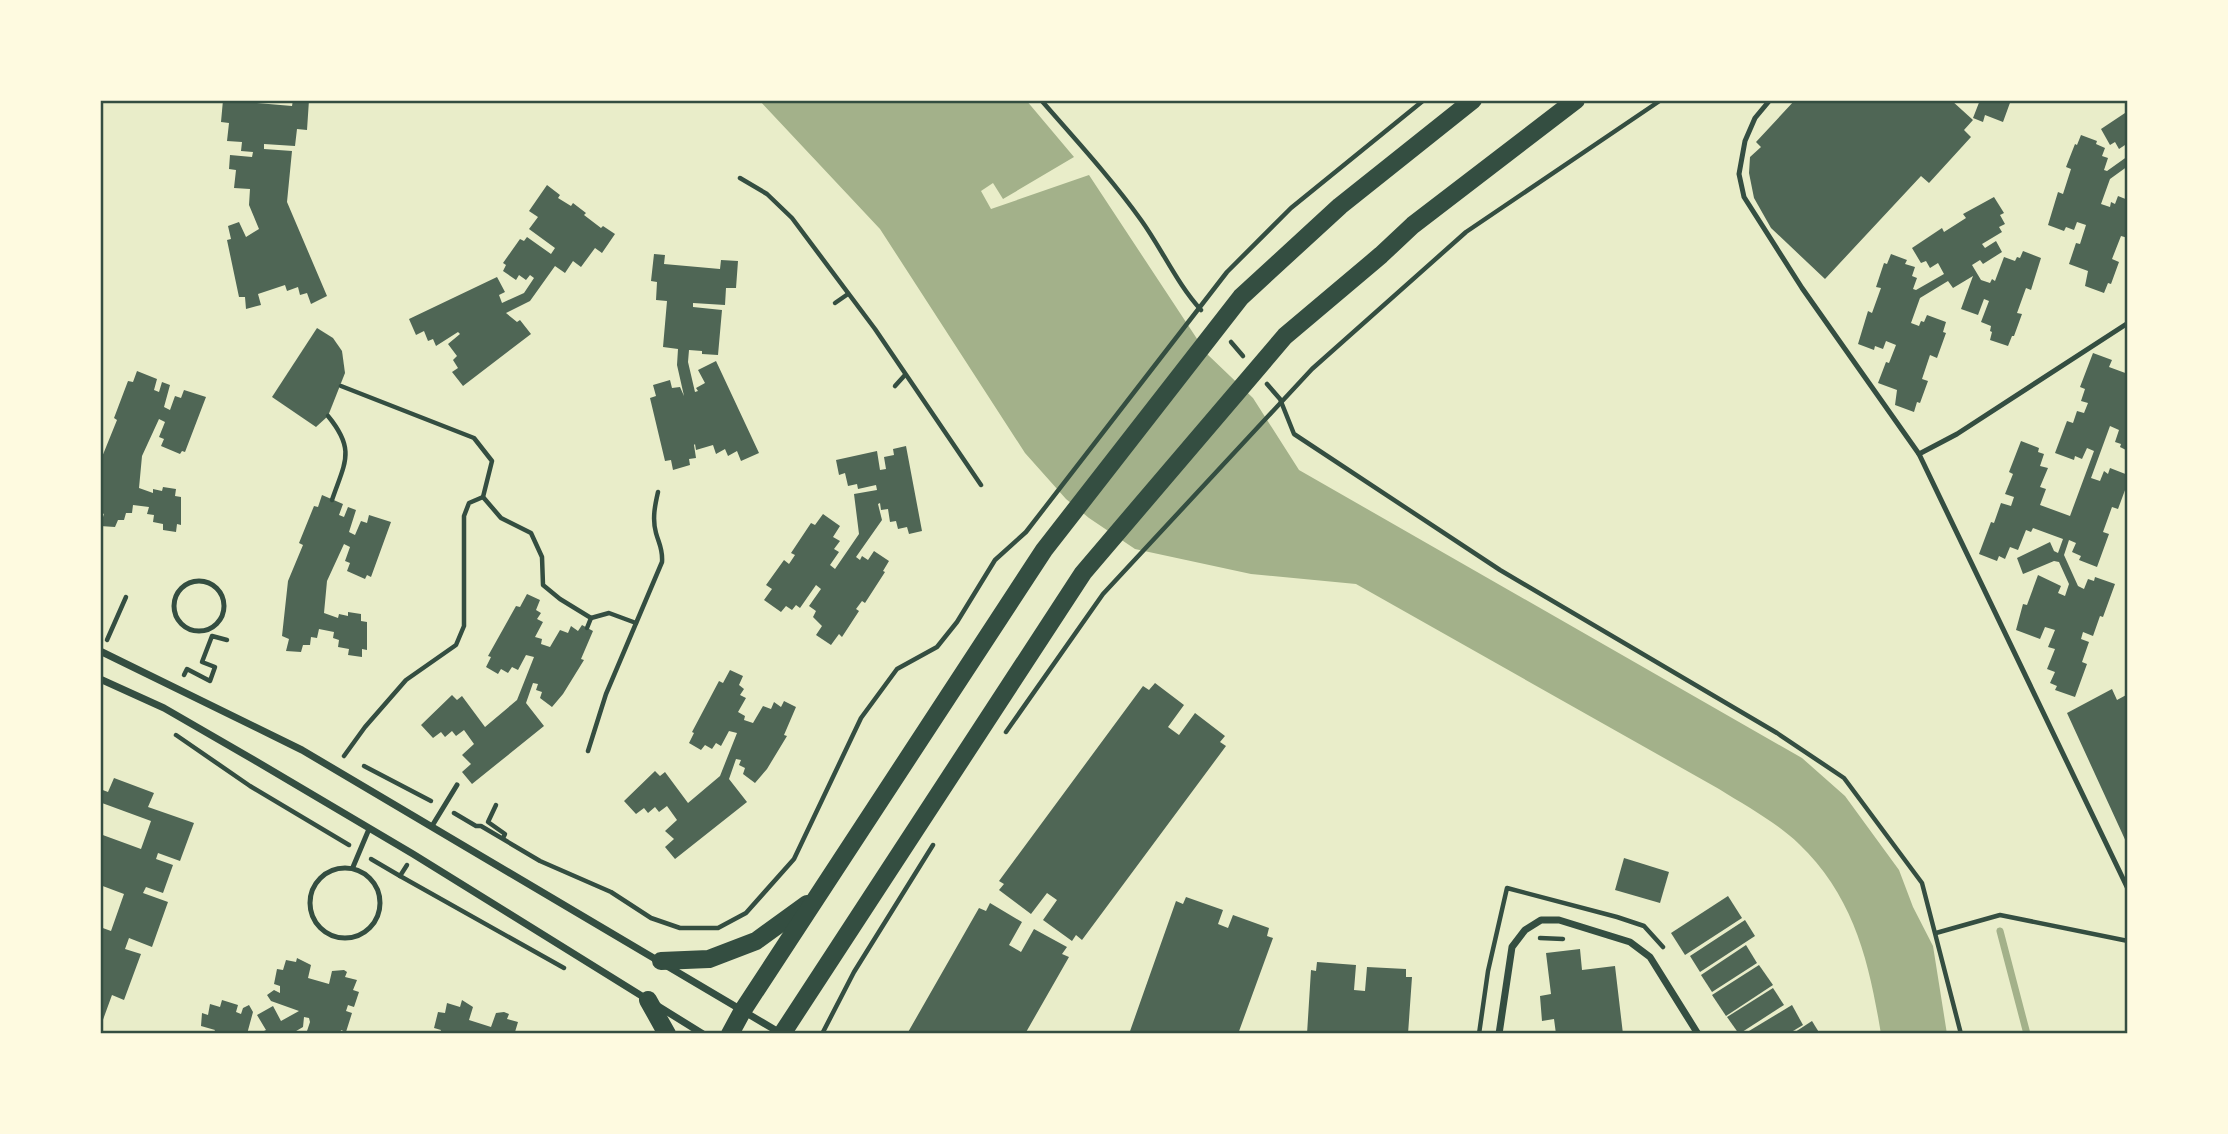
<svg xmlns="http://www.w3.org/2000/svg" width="2228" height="1134" viewBox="0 0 2228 1134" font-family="Rubik,sans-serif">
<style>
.water{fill:#a3b18a}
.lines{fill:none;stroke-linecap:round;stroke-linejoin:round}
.stream{stroke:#a3b18a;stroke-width:7}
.building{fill:#4f6655}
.path{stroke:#344e41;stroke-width:4.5}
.service{stroke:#344e41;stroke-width:5}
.minor{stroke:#344e41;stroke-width:7}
.primary{stroke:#344e41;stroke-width:18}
.neatline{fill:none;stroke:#344e41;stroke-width:2.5}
</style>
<rect width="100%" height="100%" fill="#e9edc9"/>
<path class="water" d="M759,100H1026L1074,157L1003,199L993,183L981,191L991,209L1089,175L1207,354L1253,398L1299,470L1802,758L1845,796L1899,870L1913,907L1933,946L1947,1034H1881C1869,961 1854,897 1799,844C1776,822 1746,806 1719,789L1356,584L1251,574L1135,549L1089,518L1066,499L1025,453L880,229Z"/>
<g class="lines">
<polyline class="stream" points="2000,931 2027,1034"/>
</g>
<g class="building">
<polygon points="223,100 292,106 293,100 309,100 307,130 297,129 295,146 264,144 264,149 292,151 287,202 327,296 311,304 307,293 300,295 298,287 287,291 285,285 258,294 261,305 246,309 245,297 239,297 227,240 231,239 228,226 239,222 246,237 259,229 249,205 250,189 234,188 236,170 229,169 230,155 252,157 253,152 241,151 242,142 227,141 229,123 221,122"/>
<polygon points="1795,100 1951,100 1973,120 1964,130 1971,137 1929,183 1921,176 1825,279 1771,228 1754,198 1749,173 1750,157 1761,147 1756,142"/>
<polygon points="1980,100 2011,100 2003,122 1985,115 1983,122 1973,118"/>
<polygon points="2128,111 2128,143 2119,149 2115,142 2110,145 2101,129"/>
<polygon points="2081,135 2097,141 2096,144 2105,148 2102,156 2108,158 2104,170 2107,171 2128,156 2128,166 2110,179 2101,204 2110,207 2111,202 2115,204 2118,196 2128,200 2128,238 2121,236 2112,259 2119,262 2111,284 2108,283 2104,293 2085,286 2088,271 2069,264 2076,243 2080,244 2086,225 2077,222 2074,230 2066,227 2064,231 2048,225 2058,192 2063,194 2071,169 2066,167 2075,144 2077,145"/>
<polygon points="547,185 560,195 558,198 571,206 573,203 586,213 584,215 601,228 603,226 615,234 602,253 595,248 581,267 573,261 565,273 555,266 530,301 506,313 517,322 520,320 531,334 463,386 452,372 458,368 453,360 457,356 448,344 460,334 458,332 436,346 433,339 428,341 424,331 416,335 409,319 497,277 505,292 499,295 502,303 524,293 534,278 530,275 526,280 519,275 516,280 503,271 506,265 503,263 520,239 524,241 527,237 551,254 555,248 529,229 538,217 529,211"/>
<polygon points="1994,197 2004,213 2000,215 2005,224 1999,227 2002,232 1982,244 1985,248 1996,241 2002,252 1983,264 1980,260 1972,265 1981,280 1990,283 1992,279 1995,281 2004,257 2015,261 2017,257 2020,258 2023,251 2041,258 2031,290 2026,288 2017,313 2022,314 2014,336 2012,336 2008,346 1990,340 1992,332 1990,331 1991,326 1981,322 1989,301 1984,299 1978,315 1961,309 1973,276 1953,288 1948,281 1920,298 1911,323 1919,326 1921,321 1924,322 1927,315 1946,322 1943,332 1946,333 1937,358 1930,355 1922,379 1928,381 1920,403 1917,402 1914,412 1895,405 1897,390 1878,383 1886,362 1889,363 1896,345 1886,341 1883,349 1875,346 1874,350 1858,344 1868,311 1872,313 1881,288 1876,287 1884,263 1887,264 1891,254 1907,260 1905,264 1915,267 1912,276 1917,278 1913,289 1916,290 1944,274 1938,263 1930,268 1926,261 1921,263 1912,248 1942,228 1944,232 1966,218 1963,214"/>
<polygon points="654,254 665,255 664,264 720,269 721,260 738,261 736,288 726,288 725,305 693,303 693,307 722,310 718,355 702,354 702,351 689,350 688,362 695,392 698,391 696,388 705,383 698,370 716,361 759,453 741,461 737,451 728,456 725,449 716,454 713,445 696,450 695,444 694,445 696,458 689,459 690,465 673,470 671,460 665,461 650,398 656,396 653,385 670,380 672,388 680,387 684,396 677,365 678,349 663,347 667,301 656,300 657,282 651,281"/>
<polygon points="317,328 333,338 342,351 345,373 328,416 316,427 272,397"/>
<polygon points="2093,353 2112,360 2109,367 2128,374 2128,451 2120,447 2121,444 2115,442 2119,430 2110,426 2091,478 2100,481 2104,471 2108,474 2110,468 2128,475 2128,482 2118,509 2112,507 2103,532 2109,534 2097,567 2079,560 2081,556 2072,552 2076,543 2069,540 2064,555 2078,586 2084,589 2088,579 2094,581 2095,577 2115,584 2103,617 2100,616 2093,636 2083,632 2081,639 2089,642 2082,662 2087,664 2075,697 2055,690 2057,686 2050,683 2055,672 2047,669 2055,649 2048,647 2055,630 2045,627 2040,639 2016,630 2023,604 2027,605 2038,575 2061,586 2058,593 2065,596 2069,584 2059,562 2054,561 2023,574 2017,558 2050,542 2054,551 2058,553 2063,539 2033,528 2031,532 2026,530 2018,550 2010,547 2005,559 1999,556 1997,561 1979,554 1991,522 1994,523 2001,503 2011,506 2014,497 2005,494 2013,474 2009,472 2021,441 2039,448 2038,452 2044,454 2040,466 2048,468 2040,487 2046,489 2040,505 2070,516 2094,451 2087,448 2082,459 2075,456 2074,460 2055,453 2067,421 2073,423 2077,411 2084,413 2088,403 2081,401 2085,389 2080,387"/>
<polygon points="137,371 157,379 154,390 159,392 162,382 170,385 164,407 170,410 175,396 181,398 184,390 206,397 185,452 182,451 180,454 161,446 164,439 159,437 165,422 159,419 142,456 139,488 153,493 153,489 162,491 163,487 176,489 175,496 181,497 181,525 177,524 176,532 163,530 163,524 153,522 154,515 147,514 149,507 133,505 132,513 126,513 124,520 118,520 115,527 100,526 104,514 100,512 102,457 117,420 114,418 128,381 133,382"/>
<polygon points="906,446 922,531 909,534 907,527 898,529 896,521 890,522 888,509 881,510 880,503 878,504 882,520 856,557 860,560 862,556 868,560 874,551 889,561 883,571 885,572 865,603 862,601 856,609 859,611 842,637 839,634 831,645 816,635 822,626 813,617 816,611 809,606 821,589 816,585 800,608 796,605 792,610 786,606 781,612 764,600 772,589 766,585 784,560 789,564 795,555 791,553 811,523 815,525 823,514 840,526 833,537 840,541 834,549 839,552 830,565 835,569 859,534 854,494 877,490 876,485 858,489 857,484 848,486 845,473 839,475 836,460 877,451 880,470 886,469 884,457 894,455 893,449"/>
<polygon points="322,495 343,504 339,515 344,517 348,507 356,510 349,532 355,535 361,521 367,523 369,515 391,522 371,577 367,575 365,579 347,571 350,563 345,561 350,547 344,544 327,581 324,613 338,618 339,614 348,616 348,612 361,614 361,621 367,622 367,650 362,649 362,657 348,655 349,649 338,647 339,640 333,638 334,632 319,629 317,638 311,637 310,645 303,645 301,652 286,651 289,639 282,636 288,581 303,545 299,543 314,506 318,507"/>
<polygon points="527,594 540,600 536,610 541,613 537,619 543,622 535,637 542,639 541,644 550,647 560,630 568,633 571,626 578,631 582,625 593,631 581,659 584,660 563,694 552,707 540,698 542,692 536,690 538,684 533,683 526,703 544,726 472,784 462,772 471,764 462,755 474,744 464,730 456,736 452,731 445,737 441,732 433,738 421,725 452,695 457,700 462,696 485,727 517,700 534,657 526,655 518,670 512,667 508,673 501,669 498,674 486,667 491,657 488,656 516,606 520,607"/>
<polygon points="730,670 743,676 739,685 744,689 740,695 746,698 738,712 745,716 744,720 753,723 763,706 771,709 774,702 781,707 784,701 796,707 784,735 787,736 767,769 755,783 743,774 745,768 739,765 741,760 736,759 729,779 747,802 675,859 665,847 674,839 665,831 677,820 667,806 659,812 655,807 648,813 644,808 636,814 624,801 655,771 660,776 665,772 688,803 720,776 737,733 729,731 721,746 716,743 712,749 705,745 701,750 689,743 694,733 692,732 719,681 723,683"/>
<polygon points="1155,683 1184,705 1168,727 1179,735 1195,713 1225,736 1220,742 1226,746 1082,940 1076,935 1072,941 1043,920 1057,900 1047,893 1031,914 999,890 1004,884 999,881 1143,686 1149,690"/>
<polygon points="2112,689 2117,700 2128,694 2128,846 2067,713"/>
<polygon points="114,778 154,793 148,807 194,823 180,861 158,853 156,859 173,865 163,893 146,887 143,893 168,902 152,947 129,938 125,949 141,954 124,1000 112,995 100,1028 100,927 111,931 124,894 100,885 100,834 141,849 151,821 102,803 100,808 100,789 108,792"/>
<polygon points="1624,858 1669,872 1660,903 1615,890"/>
<polygon points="1728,896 1742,918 1685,955 1671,933"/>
<polygon points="1186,897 1223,910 1218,924 1228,928 1233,915 1269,928 1267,936 1273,938 1238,1034 1129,1034 1176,901 1183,904"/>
<polygon points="990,903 1022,922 1009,945 1021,952 1034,929 1067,947 1062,954 1069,957 1025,1034 907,1034 979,908 986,911"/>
<polygon points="1745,920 1755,936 1700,972 1690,956"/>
<polygon points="1746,945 1757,963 1712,992 1701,975"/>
<polygon points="1580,949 1582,970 1615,966 1623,1034 1556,1034 1554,1019 1542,1021 1540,996 1551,994 1546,953"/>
<polygon points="297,958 311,965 308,978 329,984 332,971 344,970 347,972 345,977 357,980 353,990 359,992 354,1007 348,1005 346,1011 352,1013 346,1032 341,1030 340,1034 306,1034 310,1022 309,1018 304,1017 303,1027 291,1034 258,1034 266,1030 257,1015 273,1006 281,1021 299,1011 271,1001 267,995 274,990 280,993 280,986 274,984 277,969 283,970 286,960 296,962"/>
<polygon points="1317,962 1356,965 1354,990 1365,991 1367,967 1406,969 1406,977 1412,977 1408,1034 1307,1034 1311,970 1316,971"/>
<polygon points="1759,965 1773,985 1726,1016 1712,995"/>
<polygon points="1773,988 1784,1005 1739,1034 1727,1017"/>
<polygon points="222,1000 238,1005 236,1012 241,1014 243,1008 249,1005 253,1012 247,1034 213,1034 215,1030 201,1026 202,1013 208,1015 210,1004 220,1007"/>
<polygon points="462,1000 473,1007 469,1020 491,1027 496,1013 504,1012 509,1014 507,1019 518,1022 515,1032 521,1034 440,1034 441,1030 434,1028 438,1012 445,1013 447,1003 460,1007"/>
<polygon points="1792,1005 1803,1025 1788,1034 1744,1034"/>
<polygon points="1812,1021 1820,1034 1792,1034"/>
</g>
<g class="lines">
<g class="path">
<path d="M1041,100C1075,139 1111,178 1141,220C1162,249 1177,284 1201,310"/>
<polyline points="740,178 767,194 792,218 875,329 981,485"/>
<polyline points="835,303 848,294"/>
<polyline points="1231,342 1243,356"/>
<polyline points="1267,384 1280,399 1294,434 1500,570 1777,733 1844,778 1922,883 1961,1034"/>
<polyline points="341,386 474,438 492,461 483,497 501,518 531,533 542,557 543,585 560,599 591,618"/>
<polyline points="895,386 905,375"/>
<path d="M328,416C356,450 345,462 332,500"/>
<polyline points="587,628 591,618 609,613 636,623"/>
<polyline points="107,640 126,597"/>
<polyline points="184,675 187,669 210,681 215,667 202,662 212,636 227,640"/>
<polyline points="1006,732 1103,594 1312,369 1466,232 1661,100"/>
<polyline points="176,735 250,786 349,845"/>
<path d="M588,751L606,694L662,562C663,549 659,544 656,533C652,519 655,505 658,492"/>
<polyline points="344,756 365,727 406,680 456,645 464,626 464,516 469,503 483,497"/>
<polyline points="364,766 431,801"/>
<polyline points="496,805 488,822 505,834 503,838"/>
<polyline points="454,813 476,826 481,826 540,861 611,892 651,918 680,928 718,928 746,913 794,859 861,718 897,669 937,647 957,622 995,560 1026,532 1227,272 1291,208 1424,100"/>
<polyline points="371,859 400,876 407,865"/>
<polyline points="400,876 564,968"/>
<polyline points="1936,933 2000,915 2128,941"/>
<polyline points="1540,938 1563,939"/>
<polyline points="822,1034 854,972 933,845"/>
<polyline points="1479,1034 1488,971 1507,888 1617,917 1644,926 1663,947"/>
</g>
<g class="service">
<polyline points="1770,100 1755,118 1745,141 1739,174 1744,197 1802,288 1919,454 2128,889"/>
<polyline points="1919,454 1957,434 2128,323"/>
<circle cx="199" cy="606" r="25"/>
<polyline points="432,826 457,785"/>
<polyline points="353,867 369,829"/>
<circle cx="345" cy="903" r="35"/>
</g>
<g class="minor">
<polyline points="100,651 302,750 782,1034"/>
<polyline points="100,679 164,708 254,760 413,854 703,1034"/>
<polyline points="1499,1034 1512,947 1525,930 1541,920 1559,920 1630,942 1650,957 1698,1034"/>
</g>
<g class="primary">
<polyline points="661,961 709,959 756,941 807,904"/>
<polyline points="648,1000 667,1034"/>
<polyline points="730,1034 743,1010 1044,550 1241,297 1340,206 1473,100"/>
<polyline points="782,1034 1083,573 1285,336 1381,255 1413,225 1576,100"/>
</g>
</g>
<rect width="2228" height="1134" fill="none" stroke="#fefae0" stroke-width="203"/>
<rect x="102" y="102" width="2024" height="930" class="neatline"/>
</svg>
